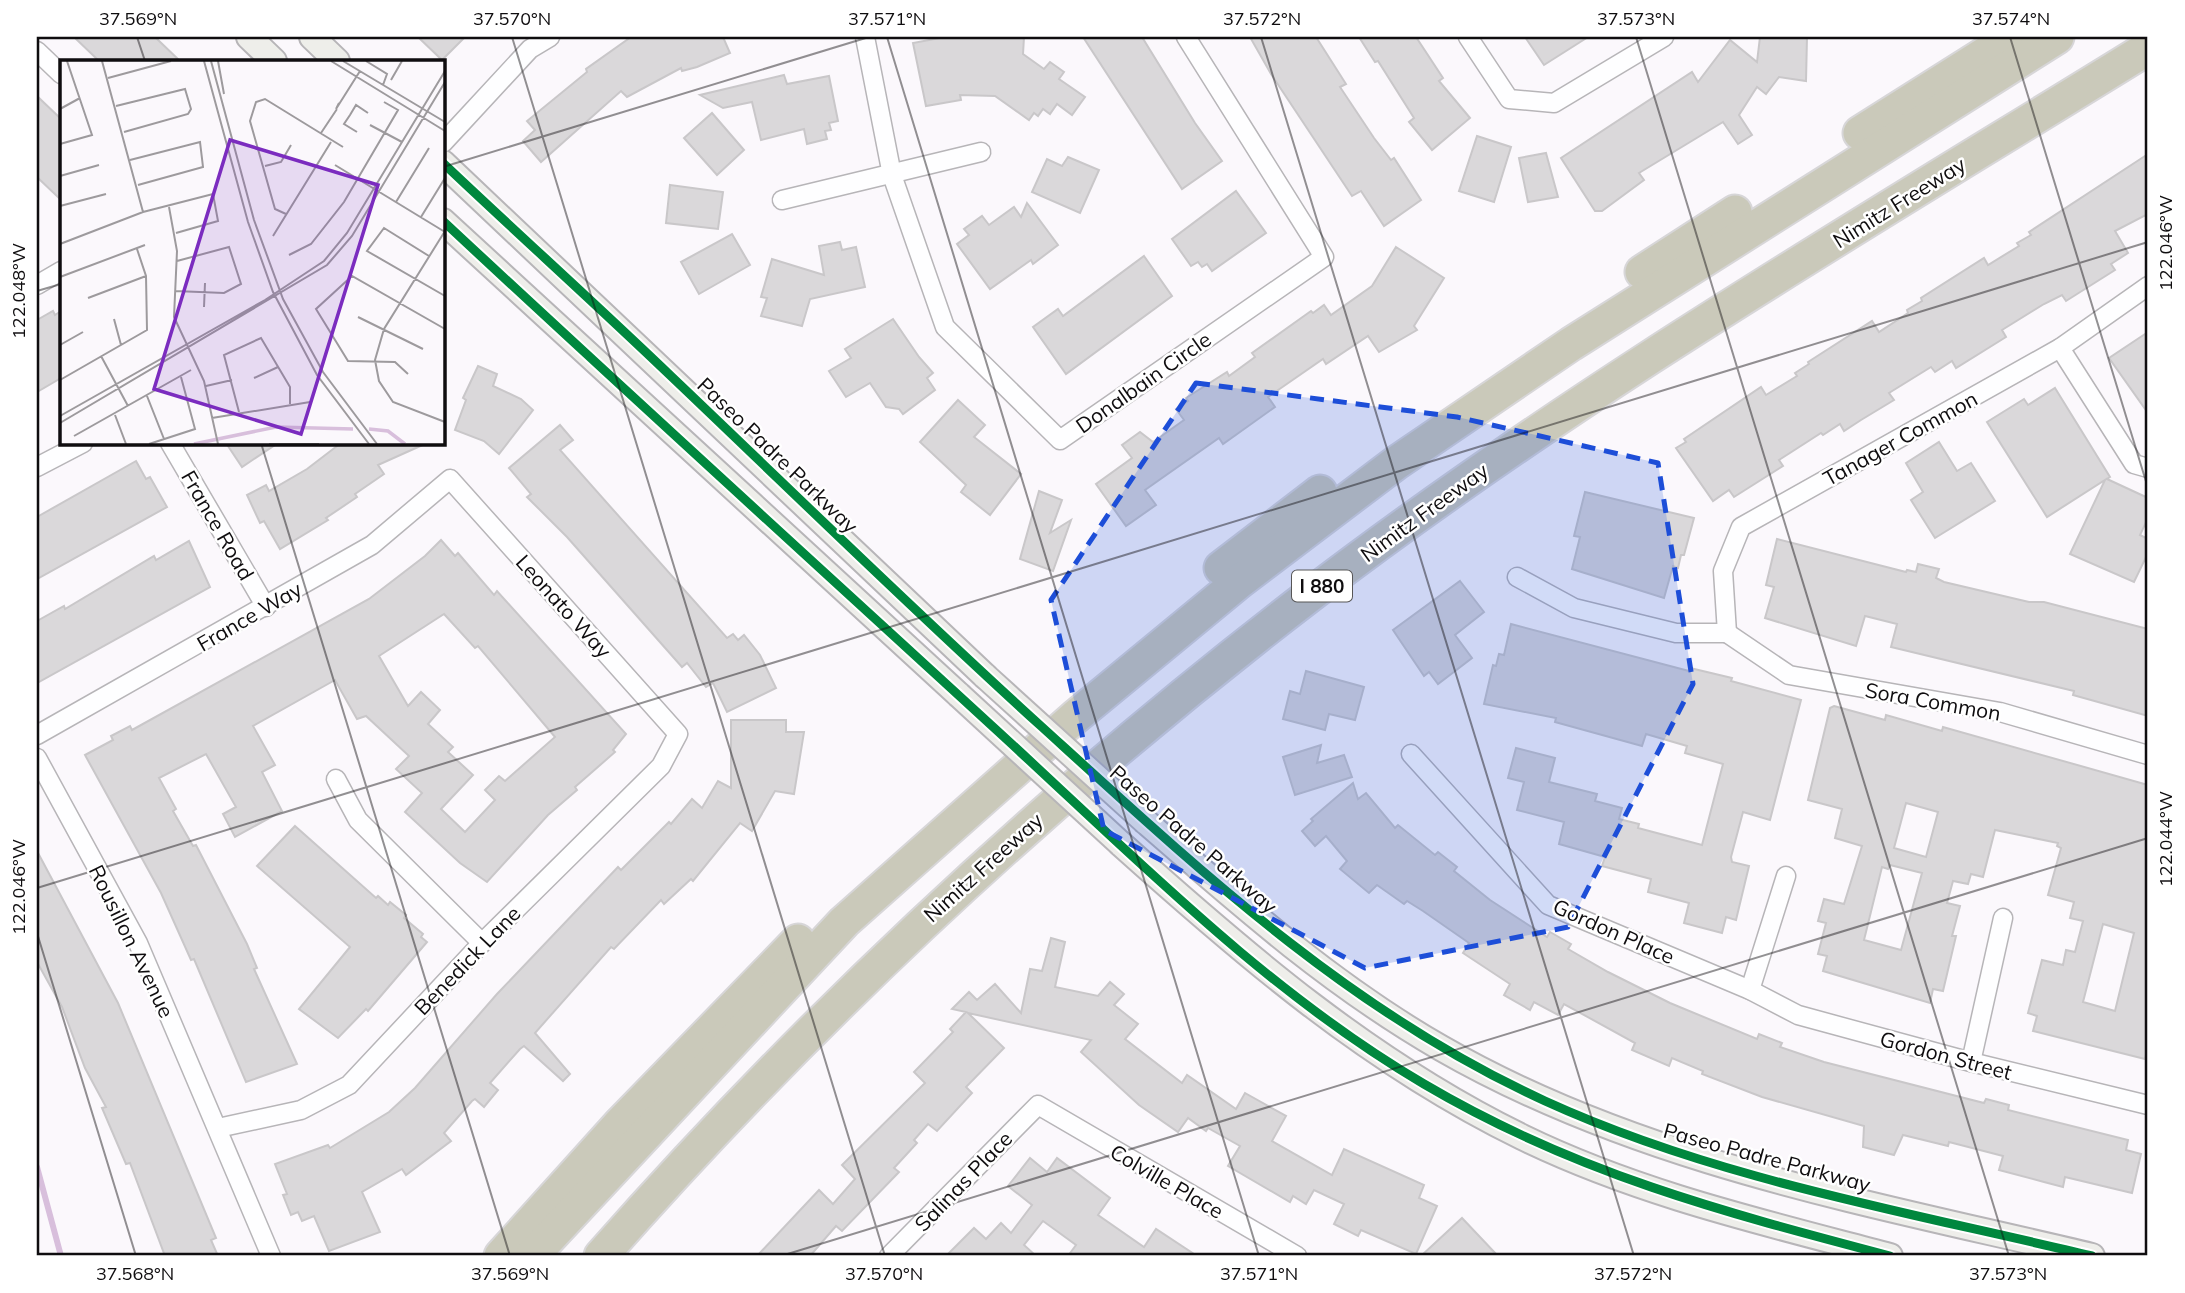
<svg xmlns="http://www.w3.org/2000/svg" width="2185" height="1293" viewBox="0 0 2185 1293" font-family="Mulish,sans-serif">
<style>
.lines{fill:none;stroke-linecap:round;stroke-linejoin:round}
.stream{stroke:#d8bfdc;stroke-width:6}
.building{fill:#dad8da;stroke:#c9c7c9;stroke-width:2;fill-rule:evenodd}
.minor-casing{stroke:#b7b5b8;stroke-width:21}
.secondary-casing{stroke:#b7b5b8;stroke-width:28}
.motorway-casing{stroke:#d7d6d8;stroke-width:37}
.minor{stroke:#fefeff;stroke-width:18}
.secondary{stroke:#eeeeea;stroke-width:24}
.motorway{stroke:#cac9ba;stroke-width:33}
.secondary-bridge-casing{stroke:#b7b5b8;stroke-width:28;stroke-linecap:butt}
.secondary-bridge{stroke:#eeeeea;stroke-width:24}
.cycleway-casing{stroke:#fff;stroke-width:13}
.cycleway{stroke:#00873e;stroke-width:9}
.marked{fill:#1d4ed8;fill-opacity:0.2;stroke:#1d4ed8;stroke-width:5;stroke-dasharray:14 9;stroke-linejoin:round}
.ticks{fill:none;stroke:#0f0d0f;stroke-width:2;stroke-opacity:0.45}
.labels{text-anchor:middle;dominant-baseline:central;stroke-width:5;stroke-linejoin:round;paint-order:stroke}
.shield{fill:#fff;stroke:#575657;stroke-width:2}
.shield-label{font-size:19px;font-weight:bold;fill:#0f0d0f}
.street-label{font-size:21px;fill:#0f0d0f;stroke:#fff}
.inset-river{fill:none;stroke:#d8bfdc;stroke-width:3.5}
.inset-road{fill:none;stroke:#9d9a9d;stroke-width:2}
.view{fill:#7b2cbf;fill-opacity:0.15;stroke:#7b2cbf;stroke-width:3.5}
.inset-edge{fill:none;stroke:#0f0d0f;stroke-width:3.5}
.neatline{fill:none;stroke:#0f0d0f;stroke-width:2.5}
.ticks-label{font-size:18px;text-anchor:middle;fill:#0f0d0f}
</style>
<rect width="100%" height="100%" fill="#fbf8fc"/>
<g class="lines">
<polyline class="stream" points="37,1167 61,1256"/>
</g>
<g class="building">
<polygon points="74,37 155,37 180,61 99,61"/>
<polygon points="418,37 465,37 442,60"/>
<polygon points="631,37 723,37 730,53 697,67 682,71 681,68 627,97 621,91 541,162 523,141 535,130 527,121 587,72 586,69"/>
<polygon points="945,37 1024,37 1023,54 1044,69 1050,62 1064,72 1059,79 1085,97 1072,115 1057,104 1050,114 1043,109 1038,116 1034,113 1029,120 995,96 960,95 961,100 926,106 913,43"/>
<polygon points="1083,37 1142,37 1195,123 1222,161 1182,189"/>
<polygon points="1250,37 1316,37 1346,84 1340,87 1374,138 1391,160 1394,158 1421,200 1384,226 1361,191 1352,196 1271,74"/>
<polygon points="1359,37 1416,37 1443,78 1439,81 1470,118 1432,150 1409,122 1414,118 1378,61 1375,62"/>
<polygon points="1525,37 1588,37 1544,65"/>
<polygon points="1760,37 1807,37 1806,81 1779,77 1766,94 1757,87 1739,115 1752,135 1738,144 1723,122 1639,173 1644,180 1602,211 1595,211 1561,158 1692,72 1698,82 1730,40 1757,62"/>
<polygon points="784,75 787,84 829,76 838,121 829,123 831,130 825,131 827,139 807,144 804,129 761,140 752,102 723,108 700,95"/>
<polygon points="37,96 61,119 61,200 37,177"/>
<polygon points="712,113 744,150 717,175 684,138"/>
<polygon points="1477,136 1511,147 1494,202 1459,191"/>
<polygon points="1546,153 1558,197 1528,202 1519,158"/>
<polygon points="2148,154 2148,214 2115,231 2128,253 2111,264 2115,270 2066,301 2062,295 2044,304 2002,330 2006,337 1956,368 1952,361 1935,372 1931,367 1889,393 1894,400 1861,420 1844,431 1840,424 1823,435 1821,433 1779,460 1783,466 1734,497 1729,490 1713,501 1676,448 1686,442 1684,439 1761,387 1766,395 1797,376 1795,373 1809,364 1808,362 1872,321 1879,332 1908,313 1907,310 1922,301 1921,298 1984,258 1988,265 2019,246 2017,243 2031,235 2029,232"/>
<polygon points="1068,157 1099,170 1080,213 1032,192 1047,159 1062,166"/>
<polygon points="670,185 723,192 718,229 666,223"/>
<polygon points="1236,191 1266,233 1212,271 1207,264 1202,267 1198,262 1191,266 1172,239"/>
<polygon points="1027,203 1058,245 1033,264 1031,260 990,289 957,244 969,235 964,229 982,216 989,225 1014,207 1021,217"/>
<polygon points="732,234 750,265 699,294 681,262"/>
<polygon points="840,242 842,250 856,247 865,287 810,299 802,326 761,316 767,298 761,297 772,259 824,275 819,246"/>
<polygon points="1396,247 1444,278 1414,326 1417,330 1379,352 1368,336 1326,364 1323,359 1268,397 1275,407 1223,444 1219,438 1145,490 1156,505 1126,526 1096,484 1132,458 1122,445 1140,432 1153,442 1184,420 1176,409 1188,401 1186,398 1227,372 1229,376 1255,357 1252,353 1311,311 1313,313 1324,305 1331,315 1372,286"/>
<polygon points="1144,256 1172,296 1066,374 1033,327 1058,309 1063,316"/>
<polygon points="53,311 55,315 61,311 61,378 37,392 37,320"/>
<polygon points="893,319 919,357 933,373 927,378 935,390 903,414 899,409 886,407 870,383 846,397 829,371 851,358 845,349"/>
<polygon points="2148,332 2148,413 2109,358"/>
<polygon points="478,366 497,374 493,386 521,399 533,410 499,454 484,441 455,430 466,400 463,398"/>
<polygon points="2055,388 2110,477 2107,479 2148,498 2148,518 2140,535 2148,539 2148,553 2134,582 2070,554 2105,480 2047,517 1987,422 2024,399 2028,405"/>
<polygon points="958,400 985,425 974,437 1021,474 990,515 961,492 966,485 920,442"/>
<polygon points="560,425 573,440 560,450 727,638 733,634 738,640 744,635 760,655 776,688 727,712 713,683 706,687 687,663 682,667 567,537 527,497 531,494 509,468"/>
<polygon points="1939,442 1957,471 1971,463 1995,501 1935,538 1911,500 1923,492 1906,463"/>
<polygon points="226,443 278,443 242,467"/>
<polygon points="341,443 427,443 378,465 384,474 355,494 357,497 326,518 328,520 280,549 264,521 260,523 247,495 266,485 269,491 307,469"/>
<polygon points="136,461 146,479 150,477 167,507 37,579 37,517"/>
<polygon points="1039,491 1062,500 1050,533 1071,520 1053,571 1020,559"/>
<polygon points="1585,492 1694,518 1684,555 1681,555 1678,568 1673,566 1664,598 1572,569 1580,537 1574,536"/>
<polygon points="1777,539 1906,572 1907,570 1916,572 1918,564 1939,569 1936,578 1944,582 2029,602 2044,602 2148,629 2148,716 2073,695 2074,691 1891,647 1897,624 1865,616 1856,646 1765,618 1774,587 1766,585"/>
<path d="M441,540L455,556L458,553L494,595L497,591L626,734L613,750L615,752L575,787L577,790L548,815L487,882L460,863L405,812L422,793L396,769L409,756L366,716L357,719L335,680L253,726L275,765L262,772L282,811L235,837L223,814L236,807L206,754L159,778L176,809L173,811L193,846L196,845L247,944L257,968L254,969L297,1064L246,1082L194,959L191,960L161,893L85,755L113,740L111,736L130,726L132,730L369,599L425,556ZM444,614L475,648L478,646L555,737L505,781L499,776L485,790L495,800L465,832L441,809L473,775L448,752L453,747L428,724L440,710L421,692L408,706L379,656Z"/>
<polygon points="189,541 210,587 37,683 37,621 64,606 65,609 154,556 156,560"/>
<polygon points="1460,581 1484,612 1455,635 1472,658 1438,684 1429,672 1424,676 1393,630"/>
<polygon points="1511,624 1689,671 1690,668 1732,678 1731,681 1801,700 1770,820 1743,812 1731,857 1732,862 1749,866 1736,920 1726,917 1722,933 1684,923 1689,903 1648,892 1651,879 1602,866 1605,857 1559,844 1564,822 1517,810 1524,782 1508,778 1516,748 1555,758 1549,782 1597,794 1595,801 1622,808 1619,819 1639,824 1638,828 1702,845 1723,764 1685,753 1687,746 1646,734 1642,746 1555,722 1556,718 1484,704 1493,665 1496,666 1499,654 1504,655"/>
<polygon points="1306,671 1364,687 1355,720 1329,714 1325,730 1283,719 1290,691 1300,694"/>
<path d="M1834,706L1885,720L1886,715L1942,731L1943,727L2148,785V1046L2145,1059L2033,1031L2037,1016L2028,1013L2042,960L2063,965L2066,950L2075,952L2083,921L2070,918L2074,902L2048,895L2061,848L2057,846L2058,843L1995,830L1983,877L1971,874L1968,884L1953,881L1947,903L1960,906L1952,936H1956L1943,991L1933,989L1930,1003L1823,971L1827,956L1818,954L1826,923L1818,921L1824,899L1844,904L1862,846L1835,838L1842,809L1808,800L1830,708ZM1906,803L1938,812L1926,857L1894,848ZM1890,865L1922,873L1901,950L1864,940L1882,867L1888,869ZM2103,924L2134,933L2115,1011L2083,1002Z"/>
<polygon points="731,720 786,720 786,732 804,732 794,794 775,791 752,831 740,823 693,881 691,879 664,904 661,900 614,949 611,947 535,1033 570,1074 563,1081 524,1046 520,1049 490,1083 498,1090 484,1107 475,1099 472,1101 444,1133 451,1141 406,1175 402,1169 362,1192 380,1232 329,1251 314,1216 302,1221 298,1212 291,1215 283,1195 287,1194 275,1164 328,1145 330,1148 389,1112 415,1088 497,994 618,867 621,870 669,822 671,824 692,799 702,808 718,781 731,788"/>
<polygon points="1321,745 1317,763 1344,755 1352,777 1295,795 1283,757"/>
<polygon points="1353,783 1358,799 1366,793 1395,828 1398,825 1435,855 1438,852 1457,867 1454,871 1490,900 1547,937 1550,932 1571,944 1568,949 1608,972 1670,1003 1757,1039 1759,1034 1782,1043 1780,1047 1824,1062 1984,1103 1986,1099 2009,1105 2008,1110 2128,1140 2126,1150 2141,1154 2132,1193 2065,1177 2063,1187 2044,1182 1999,1170 2003,1156 1949,1142 1948,1146 1903,1135 1894,1155 1863,1147 1864,1126 1762,1097 1702,1074 1703,1071 1672,1058 1669,1066 1632,1050 1635,1043 1564,1004 1558,1015 1534,1002 1530,1010 1504,995 1510,984 1463,953 1469,943 1423,911 1407,901 1404,904 1377,885 1369,893 1340,869 1347,861 1326,836 1315,846 1302,831 1313,821 1311,819"/>
<polygon points="295,826 376,898 378,896 388,905 390,902 406,915 404,918 423,934 421,937 427,942 368,1011 366,1009 338,1038 299,1009 350,947 257,866"/>
<polygon points="37,851 118,1003 216,1238 211,1240 218,1256 165,1256 130,1163 126,1164 102,1108 106,1107 85,1068 62,1007 37,962"/>
<polygon points="1051,938 1065,942 1055,987 1098,996 1110,982 1124,994 1114,1005 1138,1024 1125,1039 1182,1083 1187,1075 1236,1109 1245,1093 1286,1116 1272,1141 1332,1175 1344,1149 1424,1185 1419,1198 1437,1206 1416,1254 1361,1230 1358,1236 1334,1224 1344,1204 1314,1190 1306,1204 1293,1196 1290,1202 1228,1166 1240,1146 1208,1128 1206,1131 1188,1118 1178,1132 1139,1105 1081,1052 1091,1040 968,1013 1004,1048 966,1087 972,1093 937,1131 928,1124 914,1140 917,1143 894,1168 899,1172 842,1231 836,1226 810,1256 757,1256 819,1190 833,1204 855,1179 842,1165 925,1083 914,1072 953,1032 950,1029 966,1012 952,1009 969,992 977,1000 995,984 1021,1013 1030,969 1042,971"/>
<polygon points="1030,1158 1047,1172 1057,1158 1110,1198 1098,1215 1144,1247 1156,1229 1197,1256 1068,1256 1076,1245 1043,1221 1024,1245 1036,1256 946,1256 974,1228 986,1239 1001,1223 1011,1233 1032,1205 1008,1186"/>
<polygon points="1462,1218 1498,1256 1421,1256"/>
</g>
<g class="lines">
<g class="minor-casing">
<g id="minor">
<polyline points="865,37 892,175 945,327 1060,440 1324,257 1186,37"/>
<polyline points="1468,37 1509,99 1554,103 1664,37"/>
<polyline points="37,51 61,74"/>
<polyline points="443,143 530,49 550,37"/>
<polyline points="782,200 981,152"/>
<polyline points="37,285 61,271"/>
<polyline points="2060,348 2134,464 2148,468"/>
<polyline points="170,443 266,607"/>
<polyline points="37,467 83,443"/>
<polyline points="1517,577 1574,608 1676,633 1727,633"/>
<polyline points="1727,633 1723,571 1741,527 2060,348 2148,286"/>
<polyline points="1727,633 1789,675 2000,712 2148,755"/>
<polyline points="37,735 372,545 450,479 678,734 661,766 482,943 349,1085 301,1110 218,1128"/>
<polyline points="1411,754 1548,905 1750,990 1798,1015 1971,1062 2148,1105"/>
<polyline points="37,758 138,943 271,1256"/>
<polyline points="336,779 358,820 482,943"/>
<polyline points="1750,990 1786,876"/>
<polyline points="1971,1062 2003,918"/>
<polyline points="889,1256 1038,1105 1297,1256"/>
</g>
</g>
<g class="secondary-casing">
<g id="secondary">
<polyline points="249,37 274,61"/>
<polyline points="312,37 337,61"/>
<polyline points="443,163 985,676"/>
<polyline points="443,221 959,695"/>
<path d="M1146,822C1240,904 1333,986 1441,1048C1641,1163 1870,1203 2092,1256"/>
<path d="M1121,844C1247,957 1369,1062 1522,1137C1639,1194 1766,1223 1890,1256"/>
</g>
</g>
<g class="motorway-casing">
<g id="motorway">
<polyline points="1860,133 2012,37"/>
<polyline points="1642,272 1735,212"/>
<polyline points="1221,568 1320,492"/>
<polyline points="501,1256 620,1124 798,941"/>
<polyline points="532,1256 844,922 1075,717 1240,581 1396,463 1571,344 2057,37"/>
<path d="M601,1256C815,1013 1053,792 1310,595C1575,392 1865,223 2148,48"/>
</g>
</g>
<use href="#minor" class="minor"/>
<use href="#secondary" class="secondary"/>
<use href="#motorway" class="motorway"/>
<g class="secondary-bridge-casing">
<g id="secondary-bridge">
<polyline points="985,676 1146,822"/>
<polyline points="959,695 1121,844"/>
</g>
</g>
<use href="#secondary-bridge" class="secondary-bridge"/>
<g class="cycleway-casing">
<g id="cycleway">
<path d="M443,163C519,235 597,305 673,378C796,495 916,613 1042,727C1199,870 1350,1012 1545,1101C1718,1180 1909,1212 2092,1256"/>
<path d="M443,221C624,390 808,557 991,725C1128,850 1262,989 1424,1084C1575,1173 1723,1212 1890,1256"/>
</g>
</g>
<use href="#cycleway" class="cycleway"/>
</g>
<path class="marked" d="M1196,383L1457,417L1658,463L1693,684L1568,927L1365,968L1104,830L1051,600Z"/>
<path class="ticks" d="M137,37L145,61M512,37L885,1256M887,37L1259,1256M1261,37L1634,1256M1636,37L2009,1256M2010,37L2148,488M443,167L869,37M37,291L61,284M261,443L510,1256M37,888L2148,242M37,933L136,1256M781,1256L2148,838"/>
<g class="labels">
<rect class="shield" x="1292" y="570.5" width="60" height="31" rx="5"/>
<g class="shield-label">
<text x="1322" y="586">I 880</text>
</g>
<g class="street-label">
<text transform="translate(1899 202) rotate(-32)">Nimitz Freeway</text>
<text transform="translate(1143 382) rotate(-35)">Donalbain Circle</text>
<text transform="translate(1900 438) rotate(-29)">Tanager Common</text>
<text transform="translate(778 455) rotate(44)">Paseo Padre Parkway</text>
<text transform="translate(1424 512) rotate(-36)">Nimitz Freeway</text>
<text transform="translate(218 525) rotate(60)">France Road</text>
<text transform="translate(564 606) rotate(48)">Leonato Way</text>
<text transform="translate(249 616) rotate(-30)">France Way</text>
<text transform="translate(1933 701) rotate(10)">Sora Common</text>
<text transform="translate(1194 839) rotate(41)">Paseo Padre Parkway</text>
<text transform="translate(983 867) rotate(-42)">Nimitz Freeway</text>
<text transform="translate(1614 931) rotate(24)">Gordon Place</text>
<text transform="translate(132 941) rotate(64)">Rousillon Avenue</text>
<text transform="translate(467 960) rotate(-46)">Benedick Lane</text>
<text transform="translate(1946 1055) rotate(15)">Gordon Street</text>
<text transform="translate(1767 1157) rotate(15)">Paseo Padre Parkway</text>
<text transform="translate(963 1181) rotate(-46)">Salinas Place</text>
<text transform="translate(1167 1181) rotate(30)">Colville Place</text>
</g>
</g>
<g transform="translate(60 60)">
<rect width="385" height="385" fill="#fbf8fc"/>
<path class="inset-river" d="M309,369L328,371L345,384M134,384L216,367L293,369"/>
<path class="inset-road" d="M42,1L83,152M144,1L188,162L213,232L257,315L309,384M151,1L194,160L223,239L263,312L317,384M158,1L164,34M271,1L385,71M283,1L385,62M306,1L327,14L323,25M48,18L111,1M331,20L342,1M279,43L276,49L300,11M56,46L125,29L131,49L128,54L64,72M0,49L20,38M310,65L342,82M297,72L284,64L290,55L296,45L308,53M261,73L277,49M0,84L32,75L7,1M70,100L140,82L143,107L78,125M275,105L385,172M205,106L221,102L231,85M0,116L39,105M336,142L369,88M0,146L46,134M109,147L117,191L114,257L144,321L158,384M226,154L215,149L190,61L196,42L205,39L283,87M361,157L385,118M385,171L324,269L315,300L319,321L333,342L385,362M213,176L271,82M0,184L83,152L153,134L158,161L116,173M229,195L251,184L284,142L338,50L324,42M369,196L324,168L307,191L385,236M0,217L85,185M115,231L164,233L181,224L169,187L117,201M28,238L86,216M144,247L145,223M298,257L363,289M54,259L61,285M0,285L23,272M41,296L68,346M348,314L335,302L288,301L256,249L292,216L385,269M194,318L218,307M0,320L87,270L86,216L77,189M146,326L172,320M87,336L104,379M179,352L164,295L201,278L230,327V344M55,355L66,384M0,356L205,240L264,201L287,173L385,11M152,358L250,342M0,363L267,205L292,176L385,22M14,376L131,310M89,384L135,369L121,317M209,384H259"/>
<path class="view" d="M170,80L318,125L241,374L94,329Z"/>
<rect width="385" height="385" class="inset-edge"/>
</g>
<rect width="2185" height="1293" fill="none" stroke="#ffffff" stroke-width="77"/>
<rect x="38" y="38" width="2108" height="1216" class="neatline"/>
<g class="ticks-label">
<text x="138" y="25">37.569°N</text>
<text x="512" y="25">37.570°N</text>
<text x="887" y="25">37.571°N</text>
<text x="1262" y="25">37.572°N</text>
<text x="1636" y="25">37.573°N</text>
<text x="2011" y="25">37.574°N</text>
<text transform="translate(2166 243) rotate(-90)" y="6">122.046°W</text>
<text transform="translate(19 291) rotate(-90)" y="6">122.048°W</text>
<text transform="translate(2166 839) rotate(-90)" y="6">122.044°W</text>
<text transform="translate(19 887) rotate(-90)" y="6">122.046°W</text>
<text x="135" y="1280">37.568°N</text>
<text x="510" y="1280">37.569°N</text>
<text x="884" y="1280">37.570°N</text>
<text x="1259" y="1280">37.571°N</text>
<text x="1633" y="1280">37.572°N</text>
<text x="2008" y="1280">37.573°N</text>
</g>
</svg>
